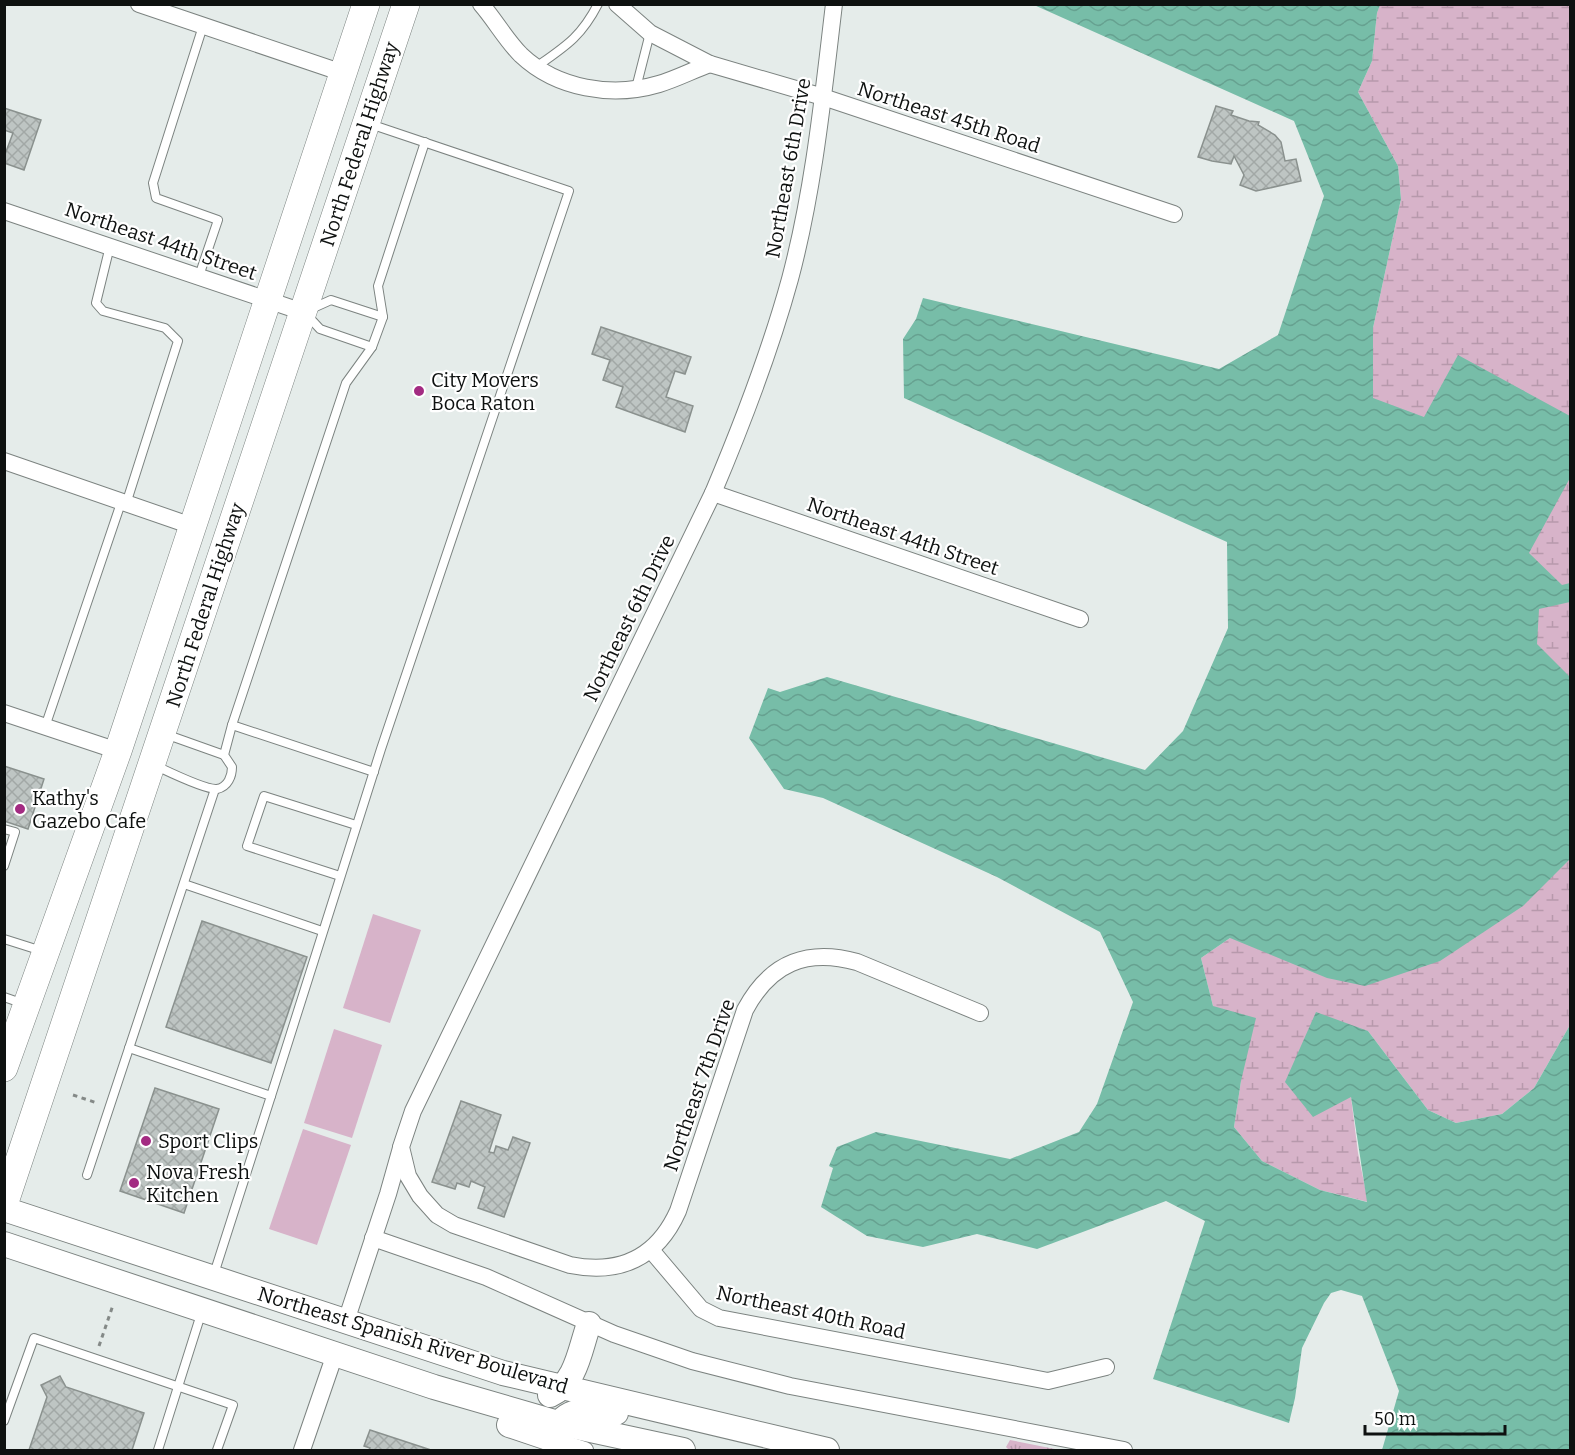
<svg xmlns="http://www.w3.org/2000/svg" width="1575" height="1455" viewBox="0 0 1575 1455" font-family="Bitter,serif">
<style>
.grass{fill:url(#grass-tufts)}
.wetland{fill:url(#wetland-marsh)}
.garden{fill:#d7b3c9}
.water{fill:url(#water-waves)}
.building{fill:url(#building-cross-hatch);stroke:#8a918e;stroke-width:1.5}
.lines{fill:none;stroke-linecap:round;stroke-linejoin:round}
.service-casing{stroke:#7c8380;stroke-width:10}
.minor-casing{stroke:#7c8380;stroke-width:18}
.secondary-casing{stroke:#7c8380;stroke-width:26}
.primary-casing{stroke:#7c8380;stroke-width:28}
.path{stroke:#848987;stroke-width:3;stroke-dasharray:4.5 4.5;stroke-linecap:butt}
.service{stroke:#fff;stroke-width:8}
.minor{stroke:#fff;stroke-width:16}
.secondary{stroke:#fff;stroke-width:24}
.primary{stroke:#fff;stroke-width:27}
.poi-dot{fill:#a32b82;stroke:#fff;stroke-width:2}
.labels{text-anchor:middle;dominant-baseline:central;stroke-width:4.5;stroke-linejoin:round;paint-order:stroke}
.street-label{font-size:20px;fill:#0e1110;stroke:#fff}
.poi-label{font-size:20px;fill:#0e1110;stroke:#fff;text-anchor:start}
</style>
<defs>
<pattern id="grass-tufts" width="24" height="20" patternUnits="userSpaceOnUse" patternTransform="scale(1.5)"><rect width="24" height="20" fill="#d7b3c9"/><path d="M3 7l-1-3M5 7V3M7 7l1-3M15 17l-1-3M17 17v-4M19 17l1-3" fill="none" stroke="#b799ac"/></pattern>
<pattern id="wetland-marsh" width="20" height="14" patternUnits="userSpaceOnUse" patternTransform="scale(1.5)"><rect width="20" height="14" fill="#d7b3c9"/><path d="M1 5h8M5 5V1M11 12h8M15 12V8" fill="none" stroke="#b799ac"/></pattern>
<pattern id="water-waves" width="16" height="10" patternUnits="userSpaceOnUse" patternTransform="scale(1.5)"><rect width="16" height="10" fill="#77bda8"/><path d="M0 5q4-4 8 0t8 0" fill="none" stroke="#66a190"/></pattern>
<pattern id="building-cross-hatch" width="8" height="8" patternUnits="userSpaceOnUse" patternTransform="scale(1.5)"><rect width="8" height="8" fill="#bec5c3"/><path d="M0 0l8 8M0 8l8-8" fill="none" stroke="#a2a8a6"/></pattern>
</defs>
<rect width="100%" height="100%" fill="#e5ecea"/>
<polygon class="grass" points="1010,1440 1060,1450 1009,1450 1006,1447"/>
<polygon class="wetland" points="1380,4 1570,5 1570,1025 1534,1088 1502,1114 1456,1123 1428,1110 1368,1031 1351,1097 1358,1153 1368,1202 1320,1190 1262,1161 1234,1127 1241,1081 1213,1006 1201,958 1230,938 1373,398 1373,328 1401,199 1398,166 1358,92 1372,61 1377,13"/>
<g class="garden">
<polygon points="373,914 421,930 390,1023 343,1008"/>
<polygon points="334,1029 382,1045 352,1138 304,1123"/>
<polygon points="303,1129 351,1145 317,1245 269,1229"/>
</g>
<polygon class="water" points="1034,5 1380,5 1377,13 1372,61 1358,92 1398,166 1401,199 1373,328 1373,398 1424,417 1458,355 1570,416 1570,478 1529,553 1562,585 1570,583 1570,602 1539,609 1537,644 1570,677 1570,859 1523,906 1440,961 1365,986 1327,978 1230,938 1201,958 1213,1006 1256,1018 1241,1081 1234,1127 1262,1161 1320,1190 1367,1202 1351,1097 1313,1117 1285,1082 1316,1012 1368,1031 1428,1110 1456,1123 1502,1114 1534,1088 1570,1025 1570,1450 1382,1450 1399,1391 1362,1296 1341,1290 1331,1293 1324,1303 1302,1348 1295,1398 1289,1423 1153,1379 1205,1221 1166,1201 1037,1249 977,1234 923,1247 867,1236 821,1207 833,1168 829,1166 837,1147 876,1132 1010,1159 1079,1132 1097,1104 1133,1002 1100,932 997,877 823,798 784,789 749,738 768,688 780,692 827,677 1145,770 1183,731 1228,628 1227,542 904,398 903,339 916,319 923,298 1219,369 1278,335 1324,196 1294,121"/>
<g class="building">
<polygon points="1216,106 1233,111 1231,115 1249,121 1259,122 1258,125 1275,135 1281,142 1285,161 1296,159 1301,181 1256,191 1240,185 1244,175 1234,156 1231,164 1212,161 1198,157"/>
<polygon points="4,108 41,120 24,170 4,163 4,157 13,133 4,130"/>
<polygon points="601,327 691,357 685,374 675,371 666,397 693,406 685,432 616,407 623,387 603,380 610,360 592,354"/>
<polygon points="4,766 44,779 28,829 4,821"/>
<polygon points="202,921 307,957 271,1063 166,1027"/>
<polygon points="155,1088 219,1109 184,1213 120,1191"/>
<polygon points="461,1101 501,1115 489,1152 494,1153 496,1146 508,1150 513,1137 530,1143 504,1217 478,1208 485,1187 471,1181 469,1187 457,1183 455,1189 432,1182"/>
<polygon points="60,1376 66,1387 144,1413 132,1450 29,1450 47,1397 41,1385"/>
<polygon points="370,1430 431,1450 369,1450 370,1448 364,1446"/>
</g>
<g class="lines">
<g class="service-casing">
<g id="service">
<path d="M536,67C566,46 581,37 598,4"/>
<polyline points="636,88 650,33"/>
<polyline points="110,246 96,303 103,311 165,328 178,341 126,504"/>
<polyline points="199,276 218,220 156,198 153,183 203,26"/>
<polyline points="311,309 331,300 383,317"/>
<polyline points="307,315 320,329 372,347"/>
<polyline points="232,725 374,772"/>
<polyline points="45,727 121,503"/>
<polyline points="165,734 224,755"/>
<path d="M154,765C167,771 205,790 217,789C228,787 232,776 232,767L224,755L232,725L346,383L372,347L383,317L378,286L425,142"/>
<polyline points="4,829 15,832 4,866"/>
<polyline points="340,876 247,846 264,796 356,825"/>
<polyline points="184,884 322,931"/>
<polyline points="4,939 42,951"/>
<polyline points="4,997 24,1004"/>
<polyline points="129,1048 271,1096 213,1277"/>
<polyline points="271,1096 381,749 569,191 370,124"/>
<polyline points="87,1175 215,789"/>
<polyline points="4,1421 34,1338 233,1405 217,1450"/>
<polyline points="158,1450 202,1311"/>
</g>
</g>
<g class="minor-casing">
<g id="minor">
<polyline points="139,4 343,73"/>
<path d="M481,4C495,20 506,40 521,55C557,89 612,98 659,84C676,79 693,70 710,64"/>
<polyline points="617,4 650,33 710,64 823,97 1174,214"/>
<path d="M834,4C823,96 814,189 790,279C770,352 743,422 713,493L413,1111L401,1147L408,1176L420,1196L437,1215L454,1225L570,1265C620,1275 657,1258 678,1211L745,1010C770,963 806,948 857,962L980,1013"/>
<polyline points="4,211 303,312"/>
<polyline points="4,461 192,526"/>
<polyline points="713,493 1080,619"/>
<polyline points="4,713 118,751"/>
<polyline points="373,1238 486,1277 614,1334 692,1361 790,1386 1124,1450"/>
<polyline points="651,1250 701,1309 719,1318 1048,1381 1106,1367"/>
<polyline points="346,1321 388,1194 401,1148"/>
<polyline points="551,1439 585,1450"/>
<polyline points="302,1450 335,1354"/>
</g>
</g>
<g class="secondary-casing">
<g id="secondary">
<polyline points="4,1209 503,1373 827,1450"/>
<polyline points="4,1244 434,1387 558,1423 683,1450"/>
<path d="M550,1395C577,1383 580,1348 589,1324"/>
<path d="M509,1425L551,1439C563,1405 585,1410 616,1413"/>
</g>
</g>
<g class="primary-casing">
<g id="primary">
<polyline points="4,1068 118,751 366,4"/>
<polyline points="4,1205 406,4"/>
</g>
</g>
<g class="path">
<polyline points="73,1095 97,1103"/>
<polyline points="99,1346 113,1305"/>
</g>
<use href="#service" class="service"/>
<use href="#minor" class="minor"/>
<use href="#secondary" class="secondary"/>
<use href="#primary" class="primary"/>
</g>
<g class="poi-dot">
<circle cx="419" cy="391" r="6"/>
<circle cx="20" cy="809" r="6"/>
<circle cx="146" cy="1141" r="6"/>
<circle cx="134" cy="1183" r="6"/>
</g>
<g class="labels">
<g class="street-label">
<text transform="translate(949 117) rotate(18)">Northeast 45th Road</text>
<text transform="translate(359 144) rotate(-72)">North Federal Highway</text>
<text transform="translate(788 168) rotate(-80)">Northeast 6th Drive</text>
<text transform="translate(161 241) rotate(19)">Northeast 44th Street</text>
<text transform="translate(903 536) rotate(19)">Northeast 44th Street</text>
<text transform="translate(205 605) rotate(-72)">North Federal Highway</text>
<text transform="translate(629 618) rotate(-64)">Northeast 6th Drive</text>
<text transform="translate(699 1085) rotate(-71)">Northeast 7th Drive</text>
<text transform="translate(811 1312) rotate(12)">Northeast 40th Road</text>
<text transform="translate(413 1340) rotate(17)">Northeast Spanish River Boulevard</text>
</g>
<g class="poi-label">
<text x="431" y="380">City Movers<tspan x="431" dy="23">Boca Raton</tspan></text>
<text x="32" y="798">Kathy's<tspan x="32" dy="23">Gazebo Cafe</tspan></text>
<text x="158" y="1141">Sport Clips</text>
<text x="146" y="1172">Nova Fresh<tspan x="146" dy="23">Kitchen</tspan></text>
</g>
</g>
<rect width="1575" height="1455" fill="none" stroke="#0e1110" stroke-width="12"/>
<path d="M1365 1425v9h140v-9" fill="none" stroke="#0e1110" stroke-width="3"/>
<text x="1374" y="1425" font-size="18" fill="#0e1110" stroke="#ffffff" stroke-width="4.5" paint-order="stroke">50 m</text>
</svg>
